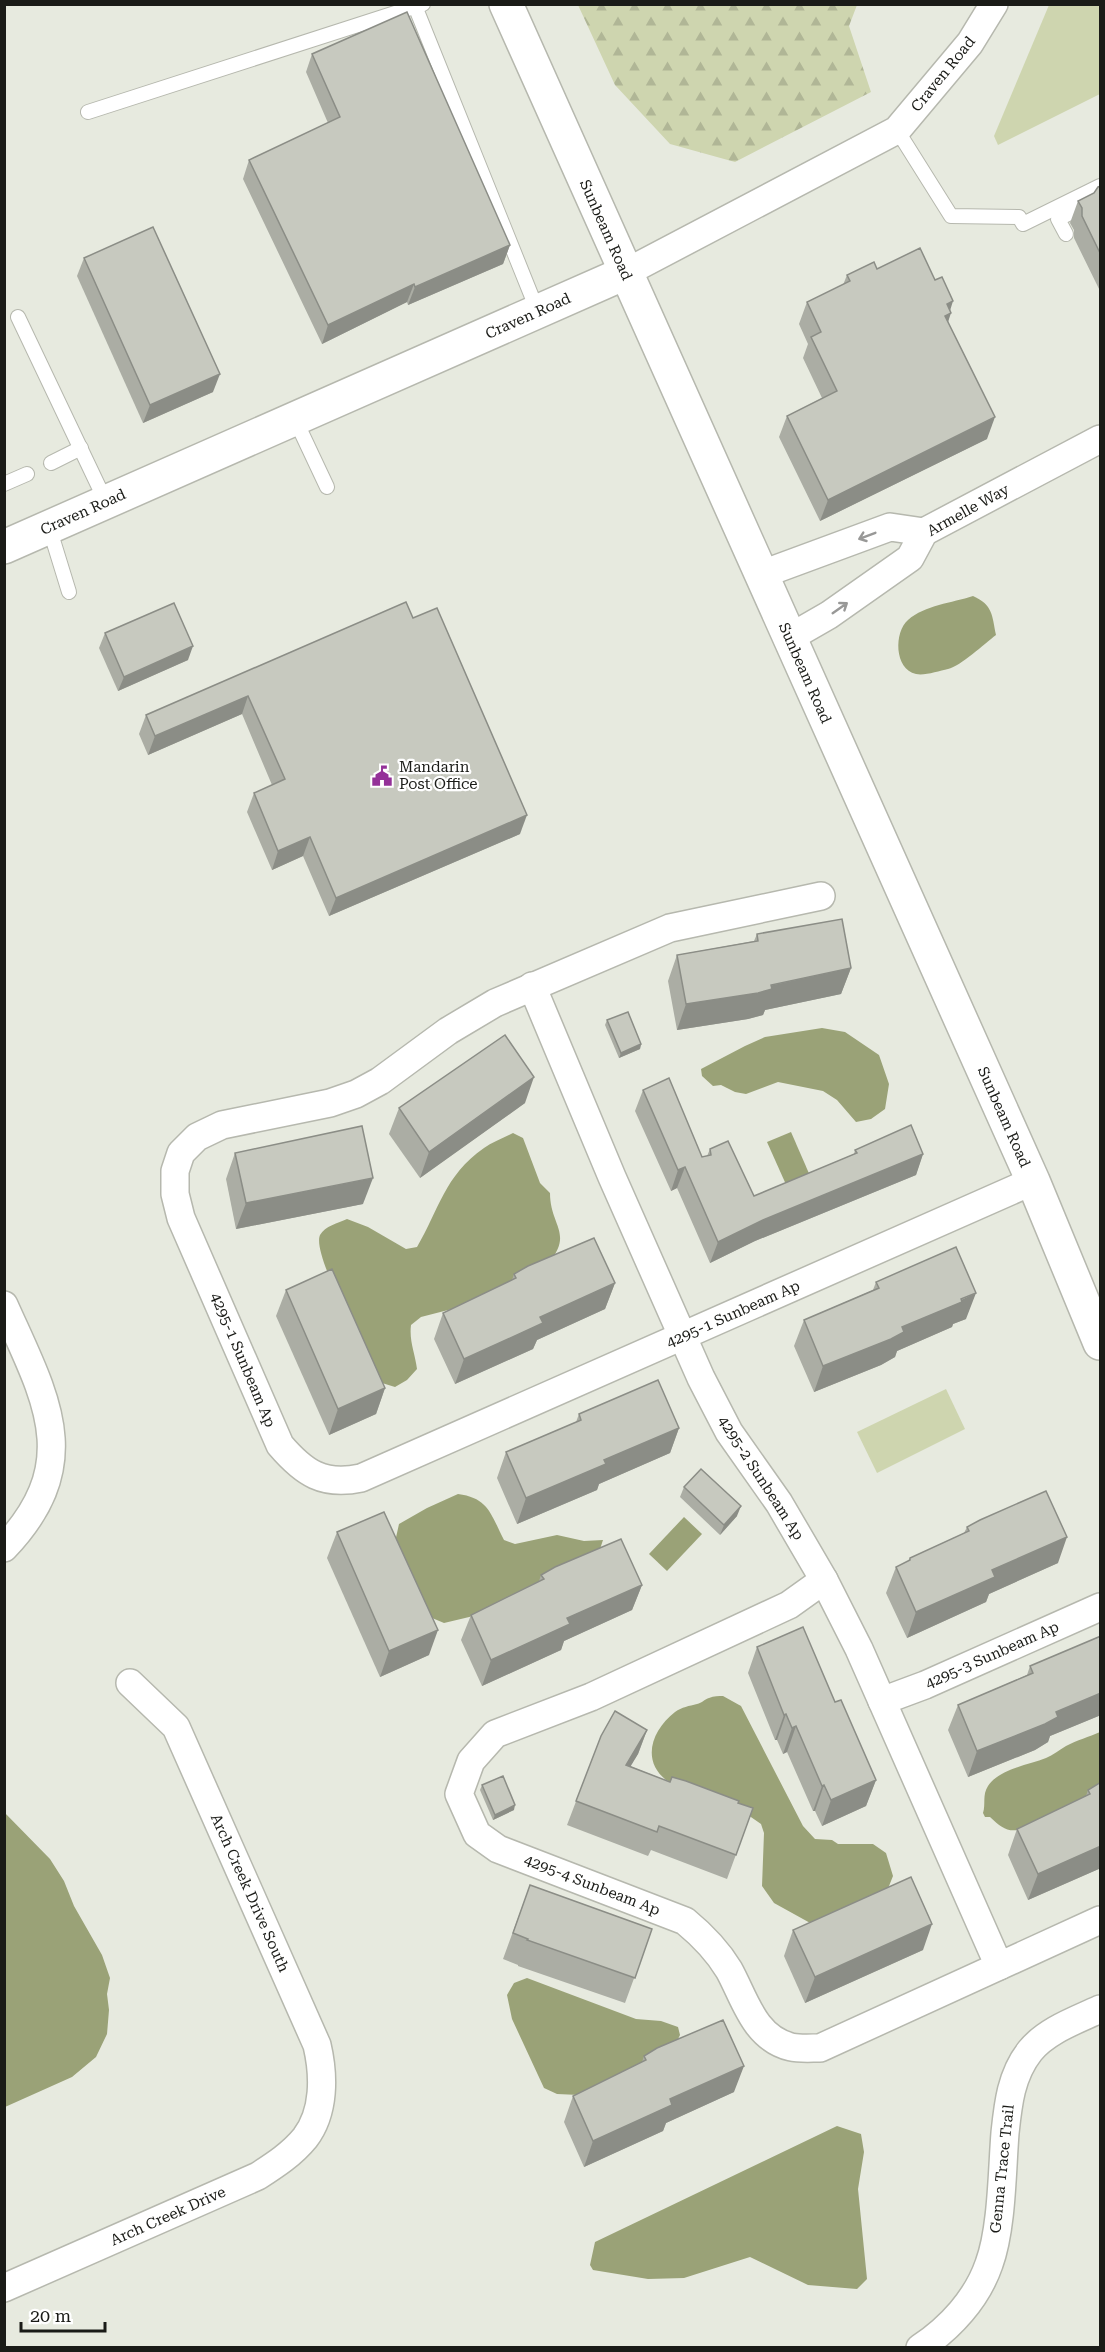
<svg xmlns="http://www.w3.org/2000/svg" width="1105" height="2352" viewBox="0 0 1105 2352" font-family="'Roboto Serif',serif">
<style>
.grass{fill:#ced5af}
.forest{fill:url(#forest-firs)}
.water{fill:#9aa277}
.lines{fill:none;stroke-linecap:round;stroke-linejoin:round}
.service-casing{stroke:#b6b8ae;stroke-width:16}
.minor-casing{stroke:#b6b8ae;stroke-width:30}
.tertiary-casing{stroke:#b6b8ae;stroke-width:36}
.service{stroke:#fff;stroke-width:14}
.minor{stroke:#fff;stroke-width:27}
.tertiary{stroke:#fff;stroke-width:33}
.wall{fill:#abada4}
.shaded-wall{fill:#8b8d86}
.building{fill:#c7c9bf;stroke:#8b8d86;stroke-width:1.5}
.oneway{stroke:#989897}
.labels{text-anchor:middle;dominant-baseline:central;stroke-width:4.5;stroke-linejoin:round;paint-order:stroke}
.street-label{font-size:15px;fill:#1a1b17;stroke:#fff}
.poi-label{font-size:15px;fill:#1a1b17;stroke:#fff;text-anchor:start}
</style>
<defs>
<pattern id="forest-firs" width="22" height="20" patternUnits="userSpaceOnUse" patternTransform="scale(1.5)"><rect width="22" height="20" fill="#ced5af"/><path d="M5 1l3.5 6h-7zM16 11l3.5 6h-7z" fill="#b0b696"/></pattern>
</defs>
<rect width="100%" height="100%" fill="#e7eadf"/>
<g class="grass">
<polygon points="1049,5 1100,5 1100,94 998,145 994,136"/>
<polygon points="946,1389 965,1429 877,1473 857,1432"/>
</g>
<polygon class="forest" points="578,5 857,5 849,26 871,92 735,162 670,144 615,85"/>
<g class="water">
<path d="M973,596C993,605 992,615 996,635C984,644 961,666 948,669C939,671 924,676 916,674C894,669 894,632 908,620C925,605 952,603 973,596Z"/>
<polygon points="822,1028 845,1032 879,1055 889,1084 885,1109 871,1119 856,1122 837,1100 823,1091 778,1082 746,1094 735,1092 721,1085 713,1086 702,1076 701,1069 745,1046 765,1037"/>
<polygon points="791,1132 811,1178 788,1189 767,1142"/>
<path d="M513,1133L523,1138L540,1183L550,1193C550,1226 574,1233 548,1264L452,1309L421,1317L411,1325C409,1341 415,1353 417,1369L407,1380L395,1387L382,1383C370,1359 311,1255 320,1235C325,1226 338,1223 347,1219L368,1227L406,1249L417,1247C439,1210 444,1176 484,1148C492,1142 503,1138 513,1133Z"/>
<path d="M458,1494C489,1498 491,1515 504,1540L515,1544L557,1535L584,1541L603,1540L599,1552L486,1613L444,1623L425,1615L395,1542L399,1524L427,1508Z"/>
<polygon points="684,1517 702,1534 667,1571 649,1554"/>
<path d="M723,1696L741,1706L803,1826L815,1839L832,1840L838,1844H873L886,1853L893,1876L887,1891L812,1924L774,1903L762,1886L764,1833L761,1824L748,1815L666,1780C641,1760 652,1730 675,1712C682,1707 689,1706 697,1704C702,1703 705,1699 709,1698C714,1696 719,1696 723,1696Z"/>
<path d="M1100,1732V1793L1024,1829C1007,1833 1002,1828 990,1817H985L983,1813C986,1804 982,1795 988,1786C999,1769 1028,1765 1046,1758C1053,1755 1059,1750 1066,1746C1077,1740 1089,1737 1100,1732Z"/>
<polygon points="4,1812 50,1859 64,1881 74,1906 102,1955 110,1978 107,1994 109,2010 107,2034 96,2057 72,2077 5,2107"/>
<polygon points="527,1978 636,2019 661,2021 678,2027 680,2035 675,2045 642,2062 619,2081 579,2095 557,2094 544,2088 512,2019 507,1995 514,1983"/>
<polygon points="837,2126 861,2134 864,2152 858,2189 867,2279 857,2289 808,2285 750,2257 684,2278 648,2279 593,2270 590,2265 595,2242"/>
</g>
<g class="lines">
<g class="service-casing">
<g id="service">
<polyline points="415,6 538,312"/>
<polyline points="88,112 423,4"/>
<polyline points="897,130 951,216 1019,217 1023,224 1100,186"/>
<polyline points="1066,234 1058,219 1082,207"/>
<polyline points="18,317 106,502"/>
<polyline points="295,419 327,487"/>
<polyline points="51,463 81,448"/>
<polyline points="4,484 27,474"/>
<polyline points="49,527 69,592"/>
</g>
</g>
<g class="minor-casing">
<g id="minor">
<polyline points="625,273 897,130 970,43 994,4"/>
<polyline points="760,575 890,527 924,532"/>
<polyline points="789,638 829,615 910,558 924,532 1100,439"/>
<path d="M821,896L670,928L495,1003L448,1031L380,1081L356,1094L330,1103L222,1125L197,1137L181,1153L175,1171V1194L181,1218L280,1445C304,1473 323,1486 361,1478L1033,1181"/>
<polyline points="532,986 612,1177 701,1378 729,1432 779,1503 824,1580 859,1649 999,1966"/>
<path d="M4,1305C45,1397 86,1462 4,1548"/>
<path d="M824,1580L789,1605L591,1697L495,1734L471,1761L459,1794L477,1834L498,1849L685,1921C702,1935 717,1950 729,1970C745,1999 754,2038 791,2047C800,2049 811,2048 820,2048L1100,1920"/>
<polyline points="882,1701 925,1685 1100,1607"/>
<path d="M4,2288L258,2176C275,2165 292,2154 305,2138C325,2112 324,2075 317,2045L176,1727L130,1683"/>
<path d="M920,2348C950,2328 977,2299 989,2264C1002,2229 1002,2171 1005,2133C1008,2104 1011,2075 1030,2051C1047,2030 1077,2020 1100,2009"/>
</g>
</g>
<g class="tertiary-casing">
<g id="tertiary">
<polyline points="506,4 1033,1181 1100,1343"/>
<polyline points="4,547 625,273"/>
</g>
</g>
<use href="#service" class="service"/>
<use href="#minor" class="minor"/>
<use href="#tertiary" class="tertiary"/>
</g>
<g class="wall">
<polygon points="312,54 510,245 503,264 408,305 407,302 322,344 243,179 249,160 328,123 306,72"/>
<polygon points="1101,186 1101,293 1074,238 1074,230 1070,223 1078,201 1094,193"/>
<polygon points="84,258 213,392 143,423 77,276"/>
<polygon points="877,269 950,310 948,322 987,439 820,521 779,437 787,416 822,398 803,358 808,344 799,324 807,302 843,285 847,275"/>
<polygon points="413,618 520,834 329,916 303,856 272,870 247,812 254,793 272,785 242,714 148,755 139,734 146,715"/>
<polygon points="105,633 188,660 118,691 99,648"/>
<polygon points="757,934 851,968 841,994 765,1010 763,1015 748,1019 677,1030 668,981 677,955 754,941"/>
<polygon points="607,1020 641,1044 640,1049 619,1058 605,1025"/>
<polygon points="643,1090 702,1157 707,1156 710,1149 754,1196 854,1154 855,1150 923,1154 916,1175 755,1241 710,1263 677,1188 671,1191 635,1111"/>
<polygon points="525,1103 420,1178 389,1134 399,1108"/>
<polygon points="235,1153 363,1204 236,1229 226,1179"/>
<polygon points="514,1274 615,1283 605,1309 537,1340 533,1349 455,1384 434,1339 443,1313 512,1280"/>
<polygon points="876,1282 966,1319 953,1324 952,1327 897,1351 895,1357 881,1365 814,1392 794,1346 804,1320 873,1290"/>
<polygon points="286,1290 385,1388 376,1414 329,1435 276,1316"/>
<polygon points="579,1414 679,1428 670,1453 599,1484 597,1490 517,1524 497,1478 506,1452 576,1422"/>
<polygon points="684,1487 737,1516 720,1535 680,1497"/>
<polygon points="967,1527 1058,1563 989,1594 986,1602 907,1638 886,1593 896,1567 908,1561 910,1558 964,1533"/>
<polygon points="337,1532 429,1655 380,1677 327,1558"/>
<polygon points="541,1575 642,1585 632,1610 564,1641 561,1650 482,1686 461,1640 471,1615 539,1581"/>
<polygon points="1101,1636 1101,1715 1050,1736 1048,1742 1035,1750 968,1777 948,1730 958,1705 1027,1675 1030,1666"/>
<polygon points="757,1647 835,1702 876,1780 866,1806 822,1826 815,1811 813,1811 787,1752 783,1754 777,1740 775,1740 748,1673"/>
<polygon points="647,1730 638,1754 630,1766 670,1782 753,1808 727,1879 651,1850 648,1856 567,1825 601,1736"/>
<polygon points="1101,1782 1101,1868 1028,1900 1008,1855 1017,1829 1086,1796 1088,1790"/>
<polygon points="482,1785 514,1810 493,1820 480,1790"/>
<polygon points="530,1885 652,1929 625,2003 518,1966 518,1965 503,1959"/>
<polygon points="793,1930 923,1950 805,2003 784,1956"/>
<polygon points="644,2056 734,2092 666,2123 663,2131 584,2167 564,2122 573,2096 642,2062"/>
</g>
<g class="shaded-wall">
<polygon points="510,245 503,264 408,305 415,287"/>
<polygon points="414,284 407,302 322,344 328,325"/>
<polygon points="953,301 949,314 951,313 944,334 937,337 947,304"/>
<polygon points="220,374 213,392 143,423 150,405"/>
<polygon points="995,417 987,439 820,521 828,500"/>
<polygon points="193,646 188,660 118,691 124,677"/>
<polygon points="248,696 242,714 148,755 155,736"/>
<polygon points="527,815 520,834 329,916 336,898"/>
<polygon points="310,837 303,856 272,870 278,851"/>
<polygon points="851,968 841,994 765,1010 763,1015 748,1019 677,1030 686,1004"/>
<polygon points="641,1044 640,1049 619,1058 621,1053"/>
<polygon points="534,1077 525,1103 420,1178 429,1152"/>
<polygon points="923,1154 916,1175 755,1241 710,1263 718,1242 763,1220"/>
<polygon points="685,1167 677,1188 671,1191 678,1170"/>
<polygon points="373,1178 363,1204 236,1229 246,1203"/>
<polygon points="615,1283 605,1309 537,1340 533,1349 455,1384 464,1359 540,1317"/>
<polygon points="976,1293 966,1319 953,1324 952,1327 897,1351 895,1357 881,1365 814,1392 823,1366 902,1327"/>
<polygon points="385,1388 376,1414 329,1435 338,1409"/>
<polygon points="679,1428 670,1453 599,1484 597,1490 517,1524 526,1498 604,1460"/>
<polygon points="741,1506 737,1516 720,1535 724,1525"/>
<polygon points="1067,1537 1058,1563 989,1594 986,1602 907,1638 916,1612 992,1570"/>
<polygon points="642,1585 632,1610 564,1641 561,1650 482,1686 491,1660 567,1618"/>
<polygon points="438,1630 429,1655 380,1677 389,1651"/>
<polygon points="1101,1693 1101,1715 1050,1736 1048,1742 1035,1750 968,1777 977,1751 1056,1712"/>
<polygon points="786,1714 777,1740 775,1740 784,1715"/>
<polygon points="796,1726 787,1752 783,1754 792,1728"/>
<polygon points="647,1730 638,1754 617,1789 626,1765"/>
<polygon points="876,1780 866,1806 822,1826 831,1800"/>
<polygon points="824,1785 815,1811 813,1811 822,1786"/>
<polygon points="515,1805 514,1810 493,1820 495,1815"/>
<polygon points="1101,1846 1101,1868 1028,1900 1038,1874"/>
<polygon points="932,1924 923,1950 805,2003 815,1977"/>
<polygon points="744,2066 734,2092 666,2123 663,2131 584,2167 593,2141 670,2099"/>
</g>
<g class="building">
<polygon points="407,12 510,245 415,287 414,284 328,325 249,160 340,117 312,54"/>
<polygon points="1101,186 1101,255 1082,216 1082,208 1078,201 1094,193 1098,187"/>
<polygon points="153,227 220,374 150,405 84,258"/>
<polygon points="920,248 935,280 942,277 953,301 947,304 951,313 945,316 995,417 828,500 787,416 837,391 811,337 821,332 807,302 850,281 847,275 874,262 877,269"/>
<polygon points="406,602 413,618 437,608 527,815 336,898 310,837 278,851 254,793 285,779 248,696 155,736 146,715"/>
<polygon points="174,603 193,646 124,677 105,633"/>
<polygon points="842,919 851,968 771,985 772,989 758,993 686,1004 677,955 758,941 757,934"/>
<polygon points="628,1012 641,1044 621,1053 607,1020"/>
<polygon points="505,1035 534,1077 429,1152 399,1108"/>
<polygon points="669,1078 702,1157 711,1155 710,1149 728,1141 754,1196 857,1153 855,1150 911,1125 923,1154 763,1220 718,1242 685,1167 678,1170 643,1090"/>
<polygon points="362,1126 373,1178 246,1203 235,1153"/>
<polygon points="594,1238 615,1283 540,1317 543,1323 464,1359 443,1313 516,1278 514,1274 528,1266"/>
<polygon points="956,1247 976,1293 961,1299 962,1302 902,1327 904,1332 891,1339 823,1366 804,1320 879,1288 876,1282"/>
<polygon points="332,1269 385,1388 338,1409 286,1290"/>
<polygon points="658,1380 679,1428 604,1460 606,1464 526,1498 506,1452 581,1420 579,1414"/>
<polygon points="701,1469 741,1506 724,1525 684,1487"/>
<polygon points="1046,1491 1067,1537 992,1570 995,1577 916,1612 896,1567 910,1560 910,1558 969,1531 967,1527 980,1520"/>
<polygon points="384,1512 438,1630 389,1651 337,1532"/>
<polygon points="621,1539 642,1585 567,1618 570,1624 491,1660 471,1615 544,1579 541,1575 555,1567"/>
<polygon points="803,1627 835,1702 841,1700 876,1780 831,1800 824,1785 822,1786 796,1726 792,1728 786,1714 784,1715 757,1647"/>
<polygon points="1101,1636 1101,1693 1056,1712 1058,1717 1045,1724 977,1751 958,1705 1033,1673 1030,1666"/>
<polygon points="615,1711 647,1730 626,1765 670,1782 672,1777 686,1781 739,1801 738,1803 753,1808 736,1855 659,1826 657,1832 576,1801 601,1736"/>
<polygon points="503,1776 515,1805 495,1815 482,1785"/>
<polygon points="1101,1782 1101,1846 1038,1874 1017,1829 1090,1794 1088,1790"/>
<polygon points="911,1877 932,1924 815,1977 793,1930"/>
<polygon points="530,1885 652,1929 635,1978 527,1940 528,1939 513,1933"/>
<polygon points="723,2020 744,2066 670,2099 672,2105 593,2141 573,2096 646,2060 644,2056 657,2048"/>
</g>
<defs><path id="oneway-shaft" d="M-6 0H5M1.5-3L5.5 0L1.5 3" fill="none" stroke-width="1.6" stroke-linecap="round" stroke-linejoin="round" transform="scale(1.5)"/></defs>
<g class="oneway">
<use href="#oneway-shaft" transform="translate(867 536) rotate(159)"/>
<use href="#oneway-shaft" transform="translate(840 608) rotate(-35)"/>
</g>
<defs>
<g id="civic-bare" transform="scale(1.62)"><path d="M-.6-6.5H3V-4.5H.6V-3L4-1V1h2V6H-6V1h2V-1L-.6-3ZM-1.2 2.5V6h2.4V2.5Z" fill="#943198" stroke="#fff" stroke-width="2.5" paint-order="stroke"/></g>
</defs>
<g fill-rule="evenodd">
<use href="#civic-bare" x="382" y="776"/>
</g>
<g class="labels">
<g class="street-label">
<text transform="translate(943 74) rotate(-51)">Craven Road</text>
<text transform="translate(606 230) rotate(66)">Sunbeam Road</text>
<text transform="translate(528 316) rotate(-24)">Craven Road</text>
<text transform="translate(968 510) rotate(-29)">Armelle Way</text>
<text transform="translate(83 512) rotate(-24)">Craven Road</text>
<text transform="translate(805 673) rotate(66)">Sunbeam Road</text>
<text transform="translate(1004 1117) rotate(66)">Sunbeam Road</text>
<text transform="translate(733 1314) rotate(-24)">4295-1 Sunbeam Ap</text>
<text transform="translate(243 1360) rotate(67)">4295-1 Sunbeam Ap</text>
<text transform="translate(761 1478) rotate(57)">4295-2 Sunbeam Ap</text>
<text transform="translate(992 1655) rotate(-24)">4295-3 Sunbeam Ap</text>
<text transform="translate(592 1885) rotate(21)">4295-4 Sunbeam Ap</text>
<text transform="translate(250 1893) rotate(66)">Arch Creek Drive South</text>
<text transform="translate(1002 2169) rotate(-84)">Genna Trace Trail</text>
<text transform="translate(168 2216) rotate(-24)">Arch Creek Drive</text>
</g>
<g class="poi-label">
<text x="399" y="767">Mandarin<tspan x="399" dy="17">Post Office</tspan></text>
</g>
</g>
<rect width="1105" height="2352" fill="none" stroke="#1a1b17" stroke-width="12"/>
<path d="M21 2322v9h84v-9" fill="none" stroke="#1a1b17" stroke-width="3"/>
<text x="30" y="2322" font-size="18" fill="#1a1b17" stroke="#ffffff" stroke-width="4.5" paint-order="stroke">20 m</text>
</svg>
